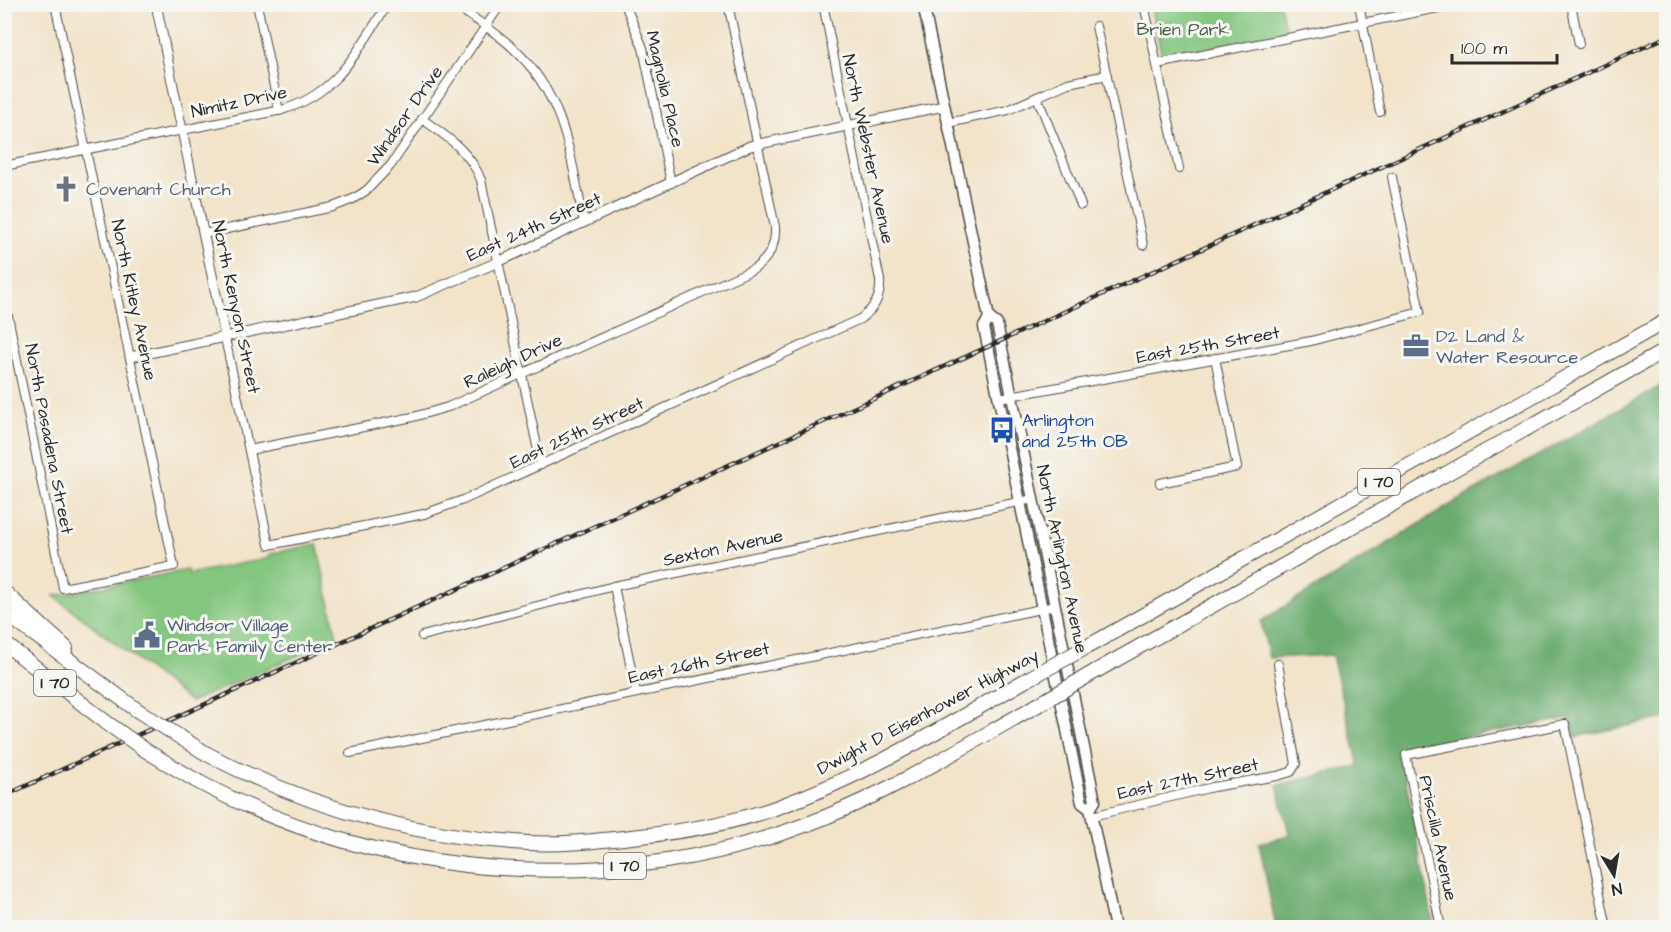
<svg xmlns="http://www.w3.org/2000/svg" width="1671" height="932" viewBox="0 0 1671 932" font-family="'Architects Daughter',sans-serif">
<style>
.green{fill:#84c67f;stroke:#587855;stroke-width:1.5}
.forest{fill:#6bab6e;stroke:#4b6b4c;stroke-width:1.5}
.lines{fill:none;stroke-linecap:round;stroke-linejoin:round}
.minor-casing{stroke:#494743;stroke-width:10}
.tertiary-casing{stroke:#494743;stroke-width:11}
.secondary-casing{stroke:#494743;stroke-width:13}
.motorway-casing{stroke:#494743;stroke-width:16}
.minor{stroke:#fff;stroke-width:8}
.tertiary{stroke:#fff;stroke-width:9}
.secondary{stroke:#fff;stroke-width:10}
.motorway{stroke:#fff;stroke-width:14}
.rail-casing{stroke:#2b2b2b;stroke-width:4.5}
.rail{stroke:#f6f6f2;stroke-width:2;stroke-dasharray:7;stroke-linecap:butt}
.motorway-bridge-casing{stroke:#494743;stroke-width:16;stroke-linecap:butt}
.motorway-bridge{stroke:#fff;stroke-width:14}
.labels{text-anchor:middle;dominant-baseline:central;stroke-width:6;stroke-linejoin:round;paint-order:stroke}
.shield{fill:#f6f6f2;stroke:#686867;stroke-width:1.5}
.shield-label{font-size:16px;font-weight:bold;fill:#2b2b2b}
.park-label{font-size:18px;fill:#465a44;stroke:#f6f6f2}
.street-label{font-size:18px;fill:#2b2b2b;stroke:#f6f6f2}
.worship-label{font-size:18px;fill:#5b616d;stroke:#f6f6f2;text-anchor:start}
.service-label{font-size:18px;fill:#4e5e75;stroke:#f6f6f2;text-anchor:start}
.transit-label{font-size:18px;fill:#164399;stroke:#f6f6f2;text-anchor:start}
</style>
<rect width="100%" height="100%" fill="#f6f6f2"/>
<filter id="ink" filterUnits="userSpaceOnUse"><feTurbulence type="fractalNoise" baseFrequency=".0167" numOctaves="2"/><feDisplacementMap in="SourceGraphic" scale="12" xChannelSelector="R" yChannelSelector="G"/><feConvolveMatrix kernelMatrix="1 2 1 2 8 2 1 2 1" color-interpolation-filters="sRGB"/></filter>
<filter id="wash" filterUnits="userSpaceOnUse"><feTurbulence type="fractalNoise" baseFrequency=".008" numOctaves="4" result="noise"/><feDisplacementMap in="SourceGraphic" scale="24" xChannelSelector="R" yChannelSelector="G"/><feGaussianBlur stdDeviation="1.35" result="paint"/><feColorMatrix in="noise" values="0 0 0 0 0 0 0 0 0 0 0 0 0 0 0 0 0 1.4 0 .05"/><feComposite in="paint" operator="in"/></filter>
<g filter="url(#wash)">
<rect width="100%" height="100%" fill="#f2e3c9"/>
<g class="green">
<polygon points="1151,5 1280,5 1286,32 1164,57 1161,53"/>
<polygon points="317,544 337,638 191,702 54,596 187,570 189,574 269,558 269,554"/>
</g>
<polygon class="forest" points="1666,383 1666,718 1574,737 1570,718 1400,749 1434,927 1276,927 1259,843 1290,836 1277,785 1359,766 1332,655 1269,658 1261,621 1457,501"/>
</g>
<g filter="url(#ink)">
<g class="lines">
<g class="minor-casing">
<g id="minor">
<polyline points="257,4 279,111"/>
<path d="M453,4C473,18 495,31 513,48C566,97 570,156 584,222"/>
<polyline points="625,4 643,48 671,183"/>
<polyline points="1144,4 1179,169"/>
<polyline points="1359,4 1380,112"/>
<polyline points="1571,4 1579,44"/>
<polyline points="1096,26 1143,245"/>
<polyline points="1157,64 1458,4"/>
<polyline points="1037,97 1081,205"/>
<path d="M422,119C446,136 470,151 481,180L541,465"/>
<polyline points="948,123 1008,110 1068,83 1107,75"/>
<path d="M4,166L282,110C339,93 357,50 388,4"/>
<polyline points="203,234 333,207 353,199 367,190 391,165 501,4"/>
<polyline points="4,296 63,588 174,566 55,4"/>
<path d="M225,338L269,545L424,514L463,500L860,319C874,309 881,298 880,280L823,4"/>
<polyline points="999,398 1311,341 1420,312 1392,177"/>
<path d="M249,450L413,417L448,407L754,269C769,258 776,246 775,227L728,4"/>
<polyline points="1160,483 1237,467 1215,358"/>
<polyline points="614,586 636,692"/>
<polyline points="422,636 614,586 1033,499"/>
<polyline points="350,753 1055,606"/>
<polyline points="1092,816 1213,787 1277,776 1291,772 1296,764 1278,664"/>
<polyline points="1441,928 1406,755 1565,724 1607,928"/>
</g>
</g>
<g class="tertiary-casing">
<g id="tertiary">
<polyline points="156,4 225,338"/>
<polyline points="130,357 416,297 498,262 750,146 944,106"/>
</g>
</g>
<g class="secondary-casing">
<g id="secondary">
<polyline points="923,4 989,318 997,324 1010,387 1095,801 1090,809"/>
<polyline points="989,318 984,327 1082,803 1090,809 1115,928"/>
</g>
</g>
<g class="motorway-casing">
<g id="motorway">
<polyline points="4,592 66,648"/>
<polyline points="4,612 137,710"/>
<polyline points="4,643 107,723"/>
<polyline points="1092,644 1666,321"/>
<polyline points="1096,671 1666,350"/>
<path d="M207,754C307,807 414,837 528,843C565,845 604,840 641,836C687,831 734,823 778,807C867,775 947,725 1028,679"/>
<path d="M195,780C386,884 622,899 823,818C898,788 966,745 1036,706"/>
</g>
</g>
<use href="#minor" class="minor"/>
<use href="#tertiary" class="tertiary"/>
<use href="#secondary" class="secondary"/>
<use href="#motorway" class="motorway"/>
<g class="rail-casing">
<polyline id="rail" points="4,796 1666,37"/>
</g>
<use href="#rail" class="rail"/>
<g class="motorway-bridge-casing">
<g id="motorway-bridge">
<polyline points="1028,679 1092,644"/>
<polyline points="1036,706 1096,671"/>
<polyline points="137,710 207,754"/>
<polyline points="107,723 145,750 195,780"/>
</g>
</g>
<use href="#motorway-bridge" class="motorway-bridge"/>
</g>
</g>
<defs>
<g id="church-bare" transform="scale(2.07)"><path d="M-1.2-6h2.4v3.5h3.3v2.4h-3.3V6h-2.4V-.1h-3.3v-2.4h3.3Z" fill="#6b7280" stroke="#f6f6f2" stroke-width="2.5" paint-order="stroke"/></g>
<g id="office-bare" transform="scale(2.07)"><path d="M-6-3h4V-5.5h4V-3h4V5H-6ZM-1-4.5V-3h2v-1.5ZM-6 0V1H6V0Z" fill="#5c6f8a" stroke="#f6f6f2" stroke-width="2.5" paint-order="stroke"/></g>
<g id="bus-bare" transform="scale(2.07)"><path d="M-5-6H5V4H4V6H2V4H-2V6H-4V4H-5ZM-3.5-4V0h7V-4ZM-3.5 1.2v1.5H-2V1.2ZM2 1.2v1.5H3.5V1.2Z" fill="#1a4fb4" stroke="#f6f6f2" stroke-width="2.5" paint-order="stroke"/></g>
<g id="civic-bare" transform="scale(2.07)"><path d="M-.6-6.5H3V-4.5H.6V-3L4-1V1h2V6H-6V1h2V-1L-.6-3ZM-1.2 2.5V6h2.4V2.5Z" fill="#5c6f8a" stroke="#f6f6f2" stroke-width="2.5" paint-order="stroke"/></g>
</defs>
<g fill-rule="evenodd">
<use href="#church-bare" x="66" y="189"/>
<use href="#office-bare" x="1416" y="346"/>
<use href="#bus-bare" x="1002" y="430"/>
<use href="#civic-bare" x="147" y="635"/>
</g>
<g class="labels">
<g class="shield">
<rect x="1358" y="469" width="42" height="26" rx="4.5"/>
<rect x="34" y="670" width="42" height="26" rx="4.5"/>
<rect x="604" y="853" width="42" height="26" rx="4.5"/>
</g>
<g class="shield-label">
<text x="1379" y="482">I 70</text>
<text x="55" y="683">I 70</text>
<text x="625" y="866">I 70</text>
</g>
<g class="park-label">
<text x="1183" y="29">Brien Park</text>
</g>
<g class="street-label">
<text transform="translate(665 89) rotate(77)">Magnolia Place</text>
<text transform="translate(239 102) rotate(-12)">Nimitz Drive</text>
<text transform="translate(405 116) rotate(-55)">Windsor Drive</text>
<text transform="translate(868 149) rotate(78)">North Webster Avenue</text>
<text transform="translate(534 227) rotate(-24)">East 24th Street</text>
<text transform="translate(134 300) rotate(78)">North Kitley Avenue</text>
<text transform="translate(236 307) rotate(78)">North Kenyon Street</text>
<text transform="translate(1208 345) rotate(-10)">East 25th Street</text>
<text transform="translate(513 361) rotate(-25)">Raleigh Drive</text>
<text transform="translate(577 433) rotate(-25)">East 25th Street</text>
<text transform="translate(49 439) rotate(79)">North Pasadena Street</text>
<text transform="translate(723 548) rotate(-12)">Sexton Avenue</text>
<text transform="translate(1062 559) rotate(78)">North Arlington Avenue</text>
<text transform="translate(699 663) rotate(-12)">East 26th Street</text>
<text transform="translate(928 712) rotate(-28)">Dwight D Eisenhower Highway</text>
<text transform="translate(1188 779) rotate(-12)">East 27th Street</text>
<text transform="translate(1438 838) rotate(78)">Priscilla Avenue</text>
</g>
<g class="worship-label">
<text x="86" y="189">Covenant Church</text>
</g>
<g class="service-label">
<text x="1436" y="336">D2 Land &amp;<tspan x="1436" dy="21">Water Resource</tspan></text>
<text x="167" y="625">Windsor Village<tspan x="167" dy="21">Park Family Center</tspan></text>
</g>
<g class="transit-label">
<text x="1022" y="420">Arlington<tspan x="1022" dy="21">and 25th OB</tspan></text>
</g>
</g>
<rect width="1671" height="932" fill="none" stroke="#f6f6f2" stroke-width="24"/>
<g transform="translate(1614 875) rotate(169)" stroke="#f6f6f2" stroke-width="4.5" paint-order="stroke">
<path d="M0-4.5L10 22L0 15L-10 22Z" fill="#2b2b2b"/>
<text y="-9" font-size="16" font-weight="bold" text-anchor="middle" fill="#2b2b2b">N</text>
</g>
<path d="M1452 54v9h105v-9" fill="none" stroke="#2b2b2b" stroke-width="3"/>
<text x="1461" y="54" font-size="18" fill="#2b2b2b" stroke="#f6f6f2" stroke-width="4.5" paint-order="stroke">100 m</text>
</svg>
